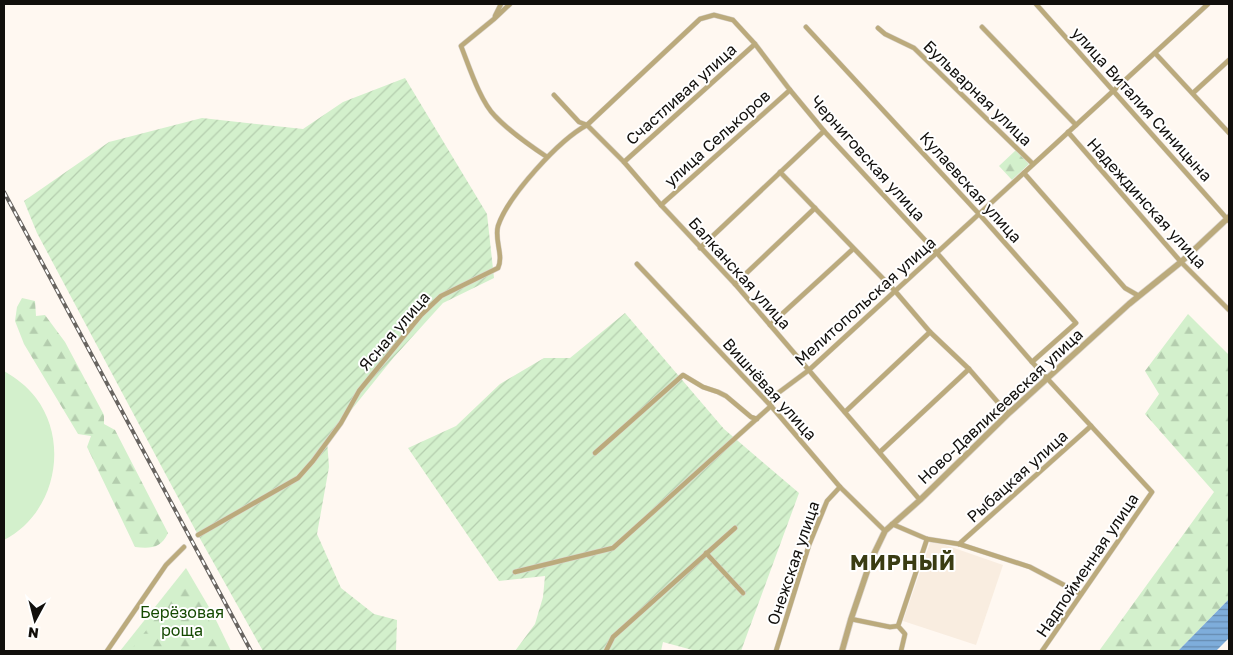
<svg xmlns="http://www.w3.org/2000/svg" width="1233" height="655" viewBox="0 0 1233 655" font-family="'Golos Text',sans-serif">
<style>
.built{fill:#f9ede0}
.green{fill:#d3f0cc}
.forest{fill:url(#forest-firs)}
.garden{fill:url(#garden-furrows)}
.water{fill:url(#water-rules)}
.lines{fill:none;stroke-linecap:round;stroke-linejoin:round}
.minor-casing{stroke:#d9d3cc;stroke-width:5.5}
.tertiary-casing{stroke:#d9d3cc;stroke-width:7}
.minor{stroke:#bbaa7c;stroke-width:4.5}
.tertiary{stroke:#bbaa7c;stroke-width:5.5}
.rail-casing{stroke:#686460;stroke-width:4}
.rail{stroke:#fff;stroke-width:2;stroke-dasharray:5.5;stroke-linecap:butt}
.labels{text-anchor:middle;dominant-baseline:central;stroke-width:4;stroke-linejoin:round;paint-order:stroke}
.street-label{font-size:16px;fill:#110f0c;stroke:#fff}
.park-label{font-size:16px;fill:#144900;stroke:#fff}
.district-label{font-size:21px;font-weight:bold;letter-spacing:1px;fill:#3a3c13;stroke:#fff}
</style>
<defs>
<pattern id="forest-firs" width="22" height="20" patternUnits="userSpaceOnUse" patternTransform="scale(1.25)"><rect width="22" height="20" fill="#d3f0cc"/><path d="M5 1l3.5 6h-7zM16 11l3.5 6h-7z" fill="#b4cdae"/></pattern>
<pattern id="garden-furrows" width="10" height="10" patternUnits="userSpaceOnUse" patternTransform="scale(1.25)"><rect width="10" height="10" fill="#d3f0cc"/><path d="M-1 1l2-2M0 10L10 0M9 11l2-2" fill="none" stroke="#b4cdae"/></pattern>
<pattern id="water-rules" width="6" height="5" patternUnits="userSpaceOnUse" patternTransform="scale(1.25)"><rect width="6" height="5" fill="#7eaddb"/><path d="M0 2.5h6" fill="none" stroke="#668bb0"/></pattern>
</defs>
<rect width="100%" height="100%" fill="#fff8f1"/>
<polygon class="built" points="931,540 1003,565 976,645 903,621"/>
<g class="green">
<path d="M4,371C16,378 27,386 36,398C70,443 55,514 4,540Z"/>
<polygon points="186,568 213,614 231,651 120,651"/>
</g>
<g class="forest">
<polygon points="1016,150 1029,164 1012,180 999,166"/>
<path d="M22,298L35,301L36,316L45,315L65,342L104,415V424L115,430L168,533C161,548 151,549 135,547L87,447L91,436L78,434L24,344L15,321L17,307Z"/>
<polygon points="1188,314 1229,355 1229,599 1178,651 1099,651 1214,492 1145,414 1159,394 1145,371"/>
<polygon points="188,577 224,651 130,651"/>
</g>
<g class="garden">
<polygon points="405,78 487,214 494,278 443,303 394,357 327,440 329,467 317,534 341,588 374,614 397,620 396,651 263,651 198,535 37,233 24,201 109,142 202,118 303,129 343,102"/>
<polygon points="625,313 724,429 799,493 741,651 696,651 663,642 661,651 515,651 535,624 543,597 545,576 499,581 408,448 456,426 500,384 544,358 570,358"/>
</g>
<polygon class="water" points="1229,599 1229,638 1216,651 1178,651"/>
<g class="lines">
<g class="minor-casing">
<g id="minor">
<path d="M510,4L494,19L461,46C469,66 480,101 495,116C510,132 529,145 547,157"/>
<polyline points="1036,4 1229,221"/>
<polyline points="495,16 501,4"/>
<polyline points="806,27 980,215 1076,323 1032,362"/>
<polyline points="982,27 1076,125"/>
<polyline points="878,28 885,34 914,48 1033,164"/>
<polyline points="1155,53 1229,133"/>
<polyline points="1193,93 1229,60"/>
<polyline points="554,95 579,122 587,125 624,162 661,205 735,284 920,500"/>
<polyline points="1068,132 1181,262 1229,310"/>
<polyline points="624,162 755,44"/>
<polyline points="780,172 895,291 930,332 969,369 1008,414"/>
<polyline points="1024,173 1125,288 1139,296"/>
<polyline points="661,205 790,90"/>
<polyline points="700,248 824,131"/>
<polyline points="637,264 771,406 840,487 885,531"/>
<polyline points="735,284 815,208"/>
<polyline points="770,325 853,249"/>
<polyline points="845,412 930,332"/>
<polyline points="880,452 969,369"/>
<polyline points="595,453 683,375 703,387 718,392 726,396 751,417 757,419"/>
<polyline points="892,524 927,539 959,544 1030,567 1081,594"/>
<path d="M198,535L298,478L313,461L341,423L359,391L421,315L441,296L498,268C504,255 494,240 498,226C508,196 559,140 587,125L700,19L714,15L733,20L755,44L790,90L824,131L937,253L1032,362L1152,492L1042,651"/>
<polyline points="959,544 1091,426"/>
<polyline points="706,553 743,593"/>
<polyline points="515,572 613,548 771,406 774,396 809,370 1208,4"/>
<polyline points="851,619 890,627 898,626"/>
<polyline points="107,651 166,565 184,547"/>
<polyline points="606,651 613,637 735,528"/>
<polyline points="776,651 809,545 827,501 840,487"/>
<polyline points="901,651 905,634 898,626 927,539"/>
</g>
</g>
<g class="tertiary-casing">
<polyline id="tertiary" points="842,651 851,619 871,560 885,531 920,500 1008,414 1129,304 1181,262 1229,217"/>
</g>
<use href="#minor" class="minor"/>
<use href="#tertiary" class="tertiary"/>
<g class="rail-casing">
<polyline id="rail" points="4,192 251,651"/>
</g>
<use href="#rail" class="rail"/>
</g>
<g class="labels">
<g class="street-label">
<text transform="translate(978 93) rotate(44)">Бульварная улица</text>
<text transform="translate(681 94) rotate(-42)">Счастливая улица</text>
<text transform="translate(1142 104) rotate(48)">улица Виталия Синицына</text>
<text transform="translate(717 138) rotate(-42)">улица Селькоров</text>
<text transform="translate(868 158) rotate(48)">Черниговская улица</text>
<text transform="translate(971 187) rotate(48)">Кулаевская улица</text>
<text transform="translate(1147 203) rotate(48)">Надеждинская улица</text>
<text transform="translate(740 273) rotate(48)">Балканская улица</text>
<text transform="translate(865 301) rotate(-42)">Мелитопольская улица</text>
<text transform="translate(394 331) rotate(-49)">Ясная улица</text>
<text transform="translate(770 389) rotate(48)">Вишнёвая улица</text>
<text transform="translate(1000 406) rotate(-43)">Ново-Давликеевская улица</text>
<text transform="translate(1017 476) rotate(-42)">Рыбацкая улица</text>
<text transform="translate(793 563) rotate(-71)">Онежская улица</text>
<text transform="translate(1087 565) rotate(-56)">Надпойменная улица</text>
</g>
<g class="park-label">
<text x="182" y="612">Берёзовая<tspan x="182" dy="18">роща</tspan></text>
</g>
<g class="district-label">
<text x="903" y="562">МИРНЫЙ</text>
</g>
</g>
<rect width="1233" height="655" fill="none" stroke="#110f0c" stroke-width="10"/>
<g transform="translate(35 620) rotate(187)" stroke="#ffffff" stroke-width="4" paint-order="stroke">
<path d="M0-4L9 19L0 12L-9 19Z" fill="#110f0c"/>
<text y="-8" font-size="14" font-weight="bold" text-anchor="middle" fill="#110f0c">N</text>
</g>
</svg>
